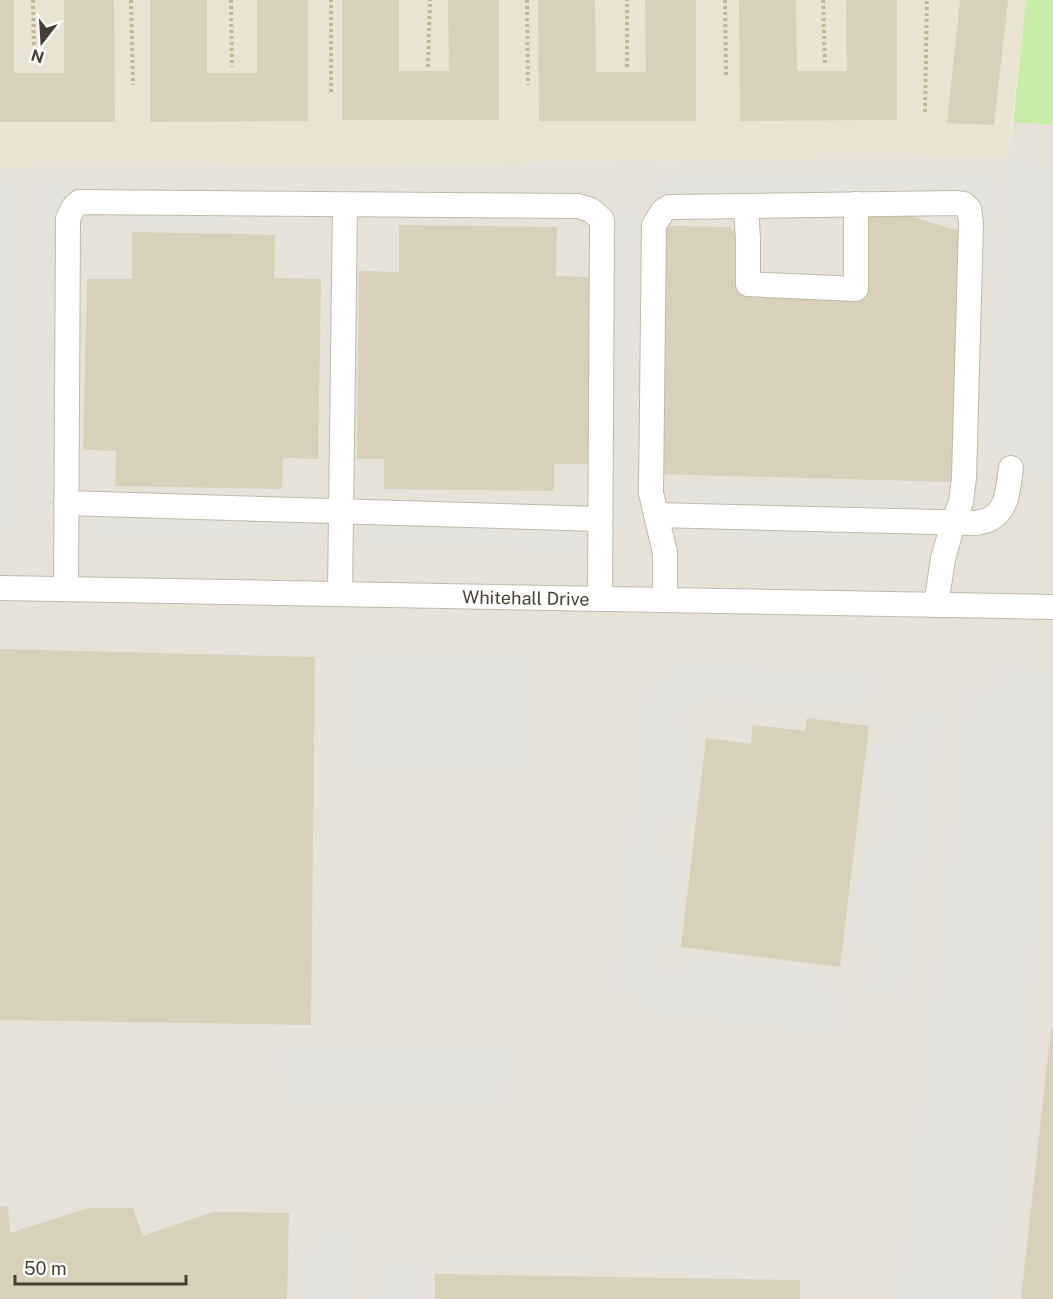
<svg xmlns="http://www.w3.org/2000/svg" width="1053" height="1299" viewBox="0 0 1053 1299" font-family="'Public Sans',sans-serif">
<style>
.residential{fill:#e8e3d2}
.industrial{fill:#e6e1d9}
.green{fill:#c9eca9}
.parking{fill:#e4e2dd}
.building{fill:#d9d0bb}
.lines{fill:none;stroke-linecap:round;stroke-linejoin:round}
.minor-casing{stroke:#c0b9a6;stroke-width:26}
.path{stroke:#c3b696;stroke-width:4;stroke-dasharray:3 3;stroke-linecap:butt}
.minor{stroke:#fff;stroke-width:24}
.labels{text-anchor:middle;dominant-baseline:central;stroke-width:4.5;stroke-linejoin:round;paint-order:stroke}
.street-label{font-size:18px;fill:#464033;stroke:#fff}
</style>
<rect width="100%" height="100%" fill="#f4f0e4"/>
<polygon class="residential" points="0,0 1026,0 1008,156 643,162 34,167 0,169"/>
<polygon class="industrial" points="1013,122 1053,125 1053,1299 0,1299 0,169 34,167 643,162 1008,156"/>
<polygon class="green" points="1026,0 1053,0 1053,125 1013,122"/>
<g class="parking">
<polygon points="1009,160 1053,164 1053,479 1003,475 1005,452 982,450"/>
<polygon points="1002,170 993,271 965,268 965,211 738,219 657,219 658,172"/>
<polygon points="24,179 19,531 0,531 0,180"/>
<polygon points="37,180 74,180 72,513 34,512"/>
<polygon points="132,199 230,200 230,230 132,229"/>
<polygon points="598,209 639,210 632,529 592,527"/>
<polygon points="671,484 922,492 920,548 687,540 687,523 670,522"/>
<polygon points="89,492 315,497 314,541 88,535"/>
<polygon points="369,504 581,508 579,551 369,548"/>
<polygon points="345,651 530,652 529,773 345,772"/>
<polygon points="664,662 876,670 874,703 704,702 687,710 680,722 694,723 690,820 669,818 661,856 684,859 674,948 656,946 654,969 680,973 682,955 830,972 827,991 846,995 841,1037 630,1011 632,991 611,990 644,682 662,682"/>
<polygon points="998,664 1053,670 1053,817 997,1299 895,1299 966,688 995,691"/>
<polygon points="904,708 944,713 907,1000 865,994 872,944 851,941 863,848 881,850 888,795 870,792 877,738 900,740"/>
<polygon points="277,1043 516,1046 506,1104 279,1106"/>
<polygon points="319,1227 359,1229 356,1299 304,1299 306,1249 318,1249"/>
<polygon points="444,1253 597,1256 596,1270 444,1268"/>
<polygon points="643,1257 738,1258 738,1273 643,1272"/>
<polygon points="384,1264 427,1265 427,1299 368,1299 368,1291 384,1291"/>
</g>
<g class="building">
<polygon points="0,0 14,0 14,73 64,73 64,0 114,0 115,122 0,122"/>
<polygon points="150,0 207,0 207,73 257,73 257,0 308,0 308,121 150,122"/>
<polygon points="342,0 399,0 399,71 449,71 448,0 499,0 499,120 342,120"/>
<polygon points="538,0 595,0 596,72 646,72 645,0 696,0 696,121 539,121"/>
<polygon points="739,0 796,0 797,71 847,71 846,0 897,0 897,120 740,121"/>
<polygon points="960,0 1008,0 994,125 947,123"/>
<polygon points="907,215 959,231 953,482 657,474 666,226 729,227 748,240 748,284 856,289 856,217"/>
<polygon points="399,225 557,227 556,276 590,277 588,464 554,464 554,491 384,489 384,459 357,459 359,271 399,272"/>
<polygon points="132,232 275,235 274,278 321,279 318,459 283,458 282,489 115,486 116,451 83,450 87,279 132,279"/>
<polygon points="0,649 315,657 311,1025 0,1020"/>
<polygon points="807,718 869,726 840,967 681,947 706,738 751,744 753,725 805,731"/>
<polygon points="1051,1029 1053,1029 1053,1299 1021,1299"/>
<polygon points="0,1206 8,1207 10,1233 88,1208 133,1208 143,1236 213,1212 289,1213 287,1299 0,1299"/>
<polygon points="435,1274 800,1280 800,1299 435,1299"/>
</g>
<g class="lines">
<g class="minor-casing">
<g id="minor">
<polyline points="746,206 748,240 748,284 856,289 856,204"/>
<polyline points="66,503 600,519"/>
<path d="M656,515L976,523C980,522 986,521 990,519C1009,509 1008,486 1011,468"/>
<path id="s1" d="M0,588L1053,607"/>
<polyline points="66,589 68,219 73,208 79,202 578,206 591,210 602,220 600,599"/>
<polyline points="340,594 345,205"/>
<polyline points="665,600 665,553 651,493 654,225 663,211 669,207 955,203 964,204 969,209 971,222 964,478 961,502 953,523 943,559 936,605"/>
</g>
</g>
<g class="path">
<polyline points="33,0 34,53"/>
<polyline points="131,0 133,85"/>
<polyline points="231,0 232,67"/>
<polyline points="527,0 528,85"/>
<polyline points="725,0 726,75"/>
<polyline points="823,0 825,66"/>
<polyline points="428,67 430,0"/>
<polyline points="627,67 627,0"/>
<polyline points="331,92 331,0"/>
<polyline points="925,112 927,0"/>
</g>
<use href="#minor" class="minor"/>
</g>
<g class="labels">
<g class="street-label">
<text stroke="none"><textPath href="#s1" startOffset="526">Whitehall Drive</textPath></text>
</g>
</g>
<g transform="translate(42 42) rotate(197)" stroke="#ffffff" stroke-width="4.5" paint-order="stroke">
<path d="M0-4.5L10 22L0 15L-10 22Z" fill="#464033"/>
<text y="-9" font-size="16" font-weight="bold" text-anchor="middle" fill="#464033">N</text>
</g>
<path d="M15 1275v9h171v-9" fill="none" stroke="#464033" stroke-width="3"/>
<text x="24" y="1275" font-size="18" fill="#464033" stroke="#ffffff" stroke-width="4.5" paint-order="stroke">50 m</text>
</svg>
